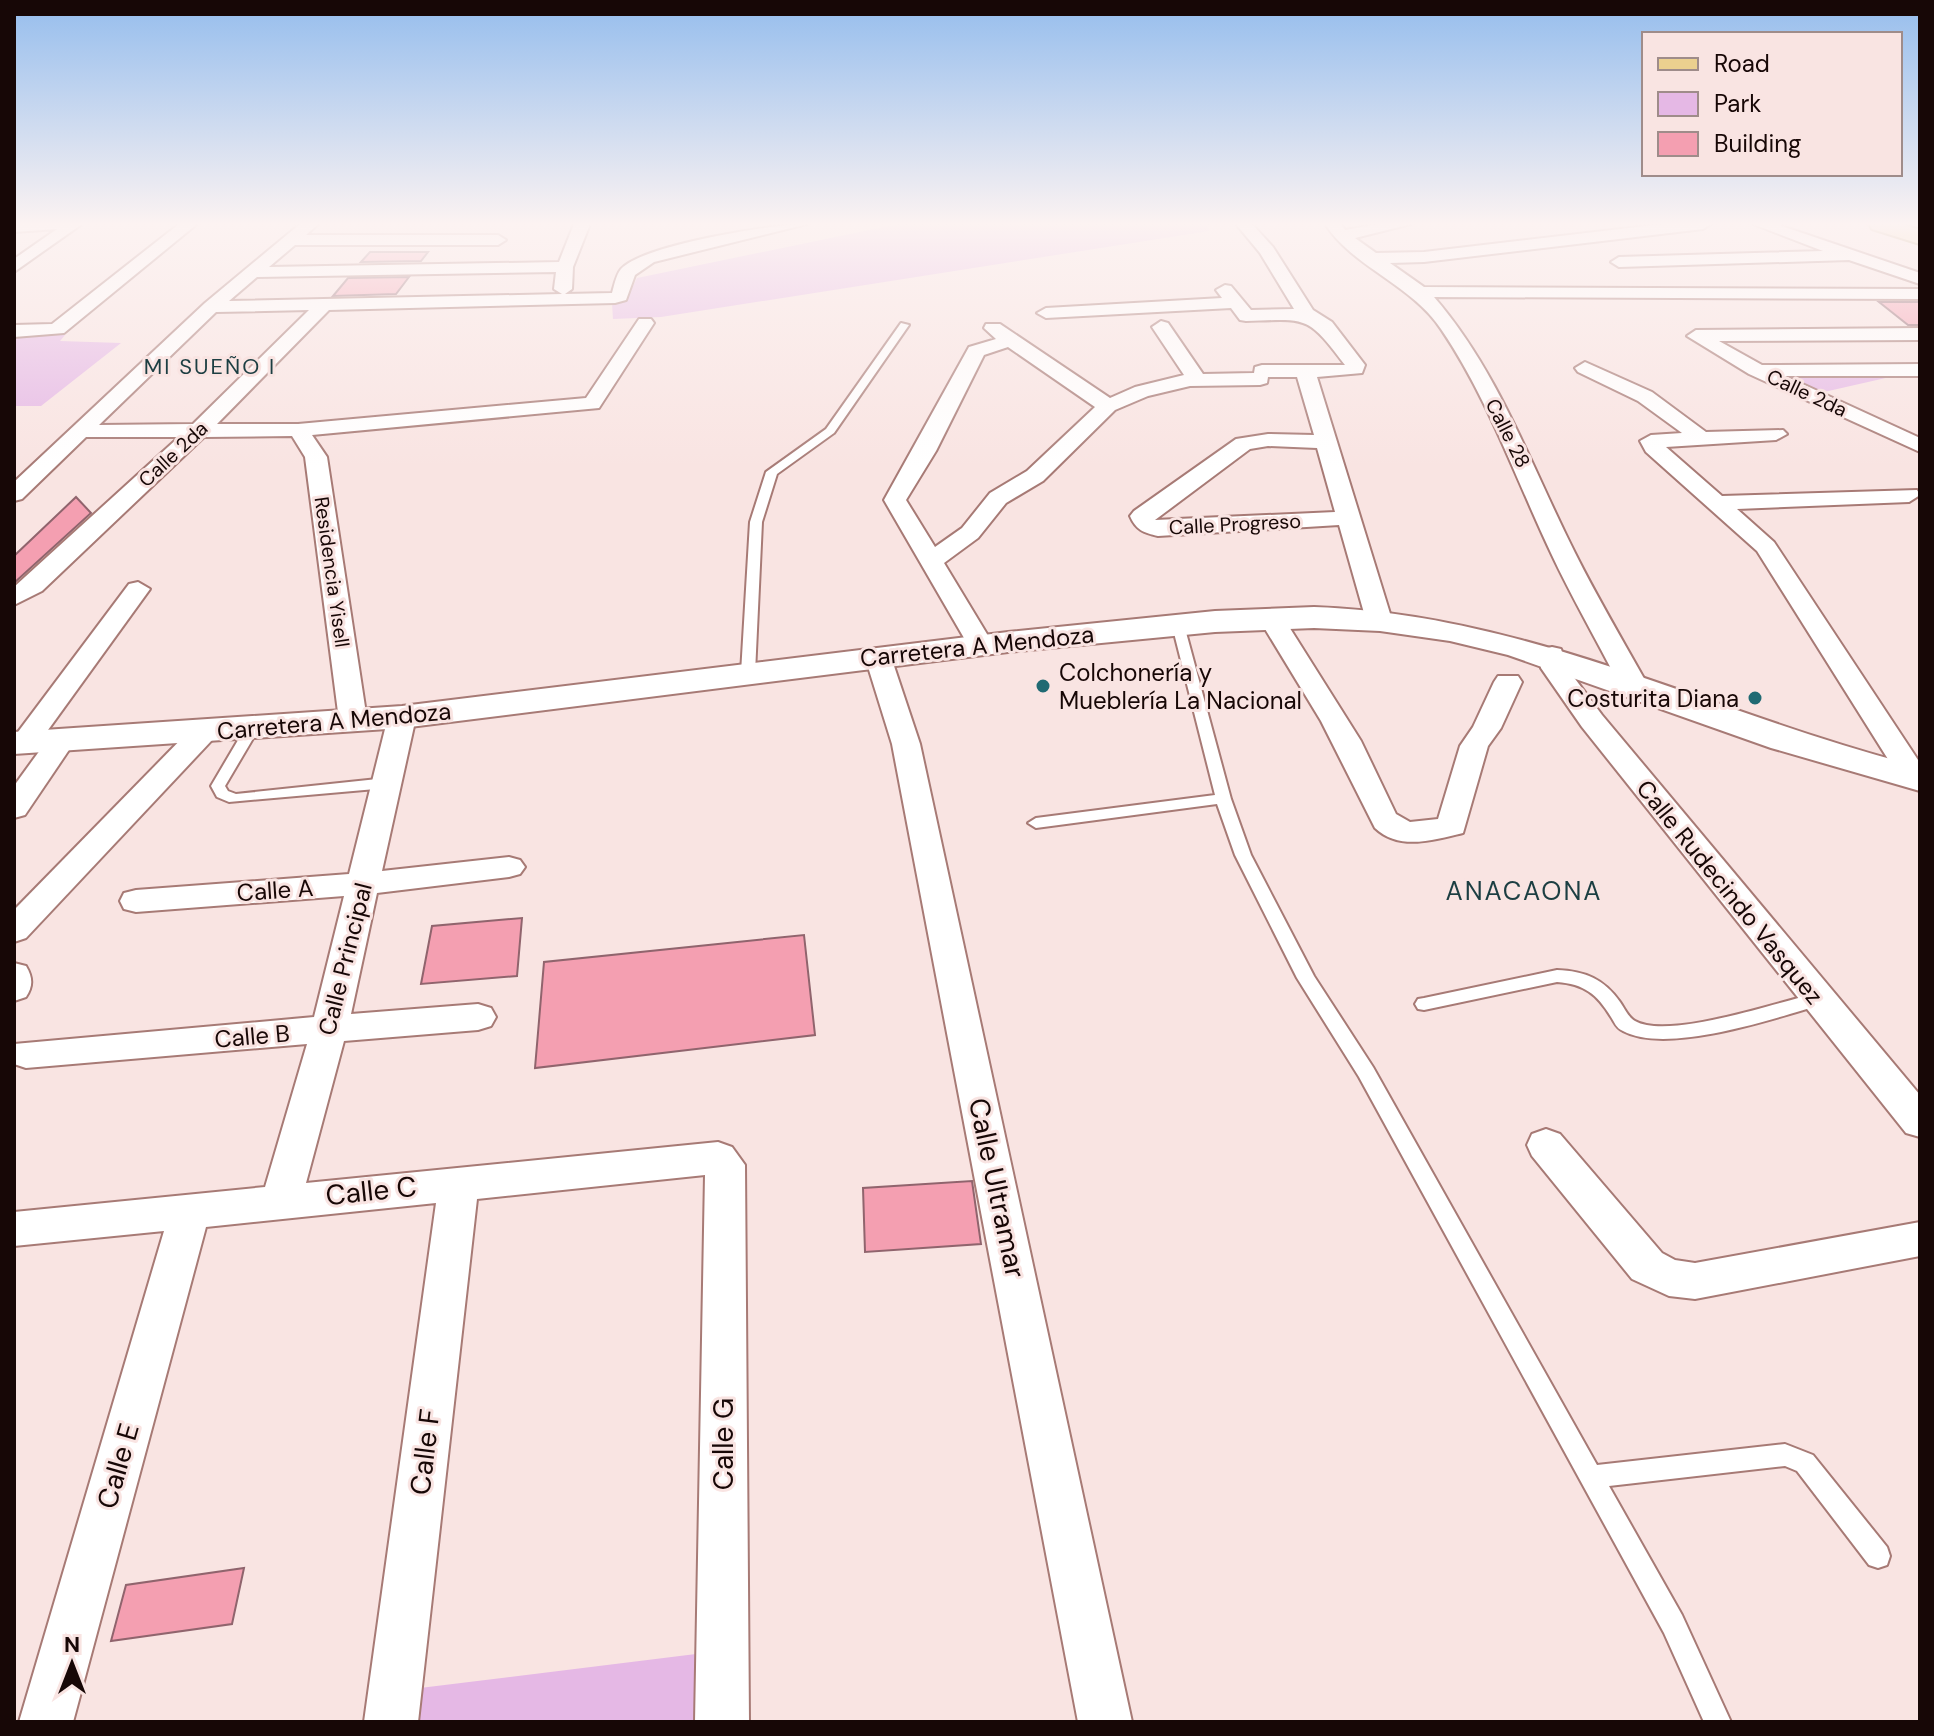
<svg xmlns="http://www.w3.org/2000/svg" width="1934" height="1736" viewBox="0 0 1934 1736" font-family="'DM Sans',sans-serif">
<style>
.green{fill:#e5b8e5}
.building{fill:#f49fb1;stroke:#90646d;stroke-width:2}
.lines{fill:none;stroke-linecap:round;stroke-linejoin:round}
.service-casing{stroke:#a77a75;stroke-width:4}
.minor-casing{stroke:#a77a75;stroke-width:4}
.tertiary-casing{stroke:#a77a75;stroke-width:4}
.primary-casing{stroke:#98762f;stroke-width:4}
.service{fill:#fff;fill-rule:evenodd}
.minor{fill:#fff;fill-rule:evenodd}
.tertiary{fill:#fff;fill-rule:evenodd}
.primary{fill:#ebd08f;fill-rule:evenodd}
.poi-dot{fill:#206a73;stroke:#f9e4e2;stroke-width:3}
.labels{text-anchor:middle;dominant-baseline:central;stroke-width:6;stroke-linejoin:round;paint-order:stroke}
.far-street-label{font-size:20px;fill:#170706;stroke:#f9e4e2}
.far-neighbourhood-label{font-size:22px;letter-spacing:2px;fill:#1c3e42;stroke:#f9e4e2}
.street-label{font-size:24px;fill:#170706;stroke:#f9e4e2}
.poi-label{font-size:24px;fill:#170706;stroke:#f9e4e2;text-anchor:start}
.neighbourhood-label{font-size:26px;letter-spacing:2px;fill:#1c3e42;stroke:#f9e4e2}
.near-street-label{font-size:28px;fill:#170706;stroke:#f9e4e2}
</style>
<rect width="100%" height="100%" fill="#f9e4e2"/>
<g class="green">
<polygon points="898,224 1217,224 1207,225 1209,231 661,317 613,319 612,303 627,298 637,278"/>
<polygon points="65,335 60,341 121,343 41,406 14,406 14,336"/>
<polygon points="1785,376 1890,377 1824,392"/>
<polygon points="704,1653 703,1722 417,1722 420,1688"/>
</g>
<g class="building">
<polygon points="370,252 428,252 421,261 361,262"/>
<polygon points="409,277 396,294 333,296 348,278"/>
<polygon points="1879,302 1920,302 1920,325 1908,325"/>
<polygon points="76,497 91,513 14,583 14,556"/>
<polygon points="522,918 517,976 421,984 432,926"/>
<polygon points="804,935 815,1035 535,1068 544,962"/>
<polygon points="972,1181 981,1244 865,1252 863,1188"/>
<polygon points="244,1568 232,1624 111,1641 126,1585"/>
</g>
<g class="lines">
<g class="service-casing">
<g id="service">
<polygon points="901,323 909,325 834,433 777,474 762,522 755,673 753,676 743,676 741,673 750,522 766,472 826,429"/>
<polygon points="1178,621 1184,625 1231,799 1251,855 1314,976 1373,1067 1597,1465 1785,1444 1813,1455 1887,1547 1890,1556 1887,1565 1878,1568 1869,1565 1797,1471 1785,1466 1609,1486 1682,1615 1731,1722 1704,1722 1664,1633 1359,1077 1297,978 1235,855 1217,804 1036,828 1028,823 1036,818 1215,795 1172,625"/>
<polygon points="251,726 258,730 225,786 228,791 236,794 387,778 394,783 387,788 229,802 217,797 211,786 244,730"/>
<path d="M1557,970C1585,971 1604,979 1620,1002C1625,1009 1628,1017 1635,1021C1668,1040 1779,1002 1817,993L1823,994L1826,999L1823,1004C1776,1018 1667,1055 1623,1031C1616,1028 1615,1023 1611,1017C1597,994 1584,984 1557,982L1424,1010L1418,1009L1415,1004L1418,999L1424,998Z"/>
</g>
</g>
<g class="minor-casing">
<g id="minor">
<polygon points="14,224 82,224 14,272 14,259 57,229 14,232"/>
<polygon points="179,224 197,224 64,333 14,337 14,325 52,324"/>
<path d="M300,224H318L306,235H498L506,240L498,245H295L269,267L559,262L574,224H590L573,267L572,289L565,294L612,293C614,286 616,275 621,269C643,245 772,224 807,224L654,262L635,275L626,300L615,303L329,310L217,424H298L586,398L639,319H651L654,323L599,408L312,435L327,457L367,720L363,726H343L339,720L305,457L292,436L204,437L42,591L14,605V587L179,437H86L22,499L14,501V482L205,303ZM556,272L554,289L562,294L229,301L257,277ZM309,310L193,424L99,425L216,312Z"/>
<path d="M1236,224H1252L1273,247L1313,310L1332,322L1365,365L1362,373L1317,377L1392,620L1379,628L1366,620L1339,525L1158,536C1144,533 1136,530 1130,516L1134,511L1236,439L1268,434L1314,435L1297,377H1268L1267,383L1260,385L1190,386L1148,396L1115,410L1043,481L1006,503L978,538L944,563L993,644L989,650H971L884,500L969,347L996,339L984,328L986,324H1000L1110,398L1135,387L1184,375L1152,327L1161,321L1168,323L1203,374L1254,373L1255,367L1262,365H1345C1307,315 1308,319 1246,321L1240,320L1231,308L1046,318L1037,313L1046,308L1222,298L1216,290L1225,285L1231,286L1251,310L1294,309L1260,253ZM1008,347L1095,407L1027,471L990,493L962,528L935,547L906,500L936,451L984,355ZM1268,446L1317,448L1335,512L1155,520L1250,449Z"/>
<path d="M1325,224H1341L1345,230L1379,224H1411L1355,238L1376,253L1424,252L1663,224H1711L1703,229L1424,262L1390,263L1424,287L1920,289V299L1434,297C1499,372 1531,466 1575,553C1597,597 1622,639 1646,682L1642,688H1622L1618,682C1596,639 1571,596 1551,553C1515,477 1488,398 1441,329C1411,284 1354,268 1325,224Z"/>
<polygon points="1753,224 1776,224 1920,273 1920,284 1849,260 1619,267 1611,262 1619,257 1823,251"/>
<polygon points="1920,328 1920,340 1719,341 1762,365 1920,364 1920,376 1785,376 1920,438 1920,452 1749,374 1687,336 1696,330"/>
<polygon points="1585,362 1652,392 1706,432 1783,430 1787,434 1776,440 1666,447 1722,496 1917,490 1920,495 1909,502 1737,509 1774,542 1920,763 1920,785 1903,783 1757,551 1646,452 1640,441 1651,435 1682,433 1638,401 1578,372 1575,368"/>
<polygon points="138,582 150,589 35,748 15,748 15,736 129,584"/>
<path d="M1272,611L1281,614L1361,741L1396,814L1410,822L1438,819L1460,746L1473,727L1494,682L1498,676H1518L1522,682L1501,728L1488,746L1463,833C1434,840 1399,851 1375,828L1321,721L1259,619Z"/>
<polygon points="1552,647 1561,649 1567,668 1602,715 1920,1095 1920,1137 1906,1133 1582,727 1541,668 1539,655 1543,649"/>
<polygon points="878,649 887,651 891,657 920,744 1132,1722 1078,1722 892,744 865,657 869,651"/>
<polygon points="402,709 412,711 416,717 382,871 509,857 520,860 525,867 520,874 509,877 377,893 351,1014 478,1004 491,1008 496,1017 491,1026 478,1030 344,1041 306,1183 718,1142 732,1147 745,1165 749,1722 695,1722 705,1175 477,1199 418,1722 364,1722 436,1203 206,1227 73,1722 19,1722 164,1231 14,1246 14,1212 265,1187 307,1044 26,1068 14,1064 14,1044 314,1017 344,896 136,912 124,909 120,901 124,893 136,890 349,874 388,717 392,711"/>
<polygon points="203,724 213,727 217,733 213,739 26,938 14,942 14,910 193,727"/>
<polygon points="61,732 71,735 75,741 25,815 14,818 14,786 51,735"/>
<path d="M14,963L26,966C33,978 33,986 26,997L14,1001Z"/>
<polygon points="1546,1129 1560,1134 1662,1253 1675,1260 1695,1263 1920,1222 1920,1256 1695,1299 1669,1296 1632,1279 1532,1156 1527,1145 1532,1134"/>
</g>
</g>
<g class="tertiary-casing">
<path id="tertiary" d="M1314,607C1530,614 1715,715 1920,767V791L1771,748L1508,655L1450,641L1380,631L1314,628L1215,632L1008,652L402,728L14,754V732L402,706L1008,632L1215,611Z"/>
</g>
<g class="primary-casing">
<polygon id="primary" points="1869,224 1902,224 1920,230 1920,244 1872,229"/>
</g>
<use href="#service" class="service"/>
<use href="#minor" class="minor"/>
<use href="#tertiary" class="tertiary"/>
<use href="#primary" class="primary"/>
</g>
<linearGradient id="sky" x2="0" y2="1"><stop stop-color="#95bded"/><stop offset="0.48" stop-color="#fcf3f2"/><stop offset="1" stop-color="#fcf3f2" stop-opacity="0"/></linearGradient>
<rect width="1934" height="467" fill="url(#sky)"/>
<g class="poi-dot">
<circle cx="1043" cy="686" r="8"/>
<circle cx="1755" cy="698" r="8"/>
</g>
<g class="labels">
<g class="far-street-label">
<text transform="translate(1807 393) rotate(25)">Calle 2da</text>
<text transform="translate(1508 433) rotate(63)">Calle 28</text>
<text transform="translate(173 454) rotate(-43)">Calle 2da</text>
<text transform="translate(1235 524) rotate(-3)">Calle Progreso</text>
<text transform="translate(332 572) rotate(82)">Residencia Yisell</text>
</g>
<g class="far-neighbourhood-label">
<text x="210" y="366">MI SUEÑO I</text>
</g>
<g class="street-label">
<text transform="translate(977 646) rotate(-6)">Carretera A Mendoza</text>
<text transform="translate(334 721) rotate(-5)">Carretera A Mendoza</text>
<text transform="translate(275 890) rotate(-4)">Calle A</text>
<text transform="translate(1730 892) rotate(51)">Calle Rudecindo Vasquez</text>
<text transform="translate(345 959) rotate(-76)">Calle Principal</text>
<text transform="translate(252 1036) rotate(-5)">Calle B</text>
</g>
<g class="poi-label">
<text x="1059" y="672">Colchonería y<tspan x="1059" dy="28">Mueblería La Nacional</tspan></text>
<text x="1739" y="698" text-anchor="end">Costurita Diana</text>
</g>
<g class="neighbourhood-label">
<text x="1524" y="891">ANACAONA</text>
</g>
<g class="near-street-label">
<text transform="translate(997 1188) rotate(78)">Calle Ultramar</text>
<text transform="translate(371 1191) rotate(-6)">Calle C</text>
<text transform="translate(723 1444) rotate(-90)">Calle G</text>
<text transform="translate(425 1452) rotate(-83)">Calle F</text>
<text transform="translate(118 1466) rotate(-74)">Calle E</text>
</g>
</g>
<rect width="1934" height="1736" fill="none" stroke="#170706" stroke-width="32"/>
<rect x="1642" y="32" width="260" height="144" fill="#f9e4e2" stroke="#9f8c8a" stroke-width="2"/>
<rect x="1658" y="58" width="40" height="12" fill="#ebd08f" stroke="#9f8c8a" stroke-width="2"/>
<text x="1714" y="72" font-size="24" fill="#170706">Road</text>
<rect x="1658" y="92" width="40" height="24" fill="#e5b8e5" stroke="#9f8c8a" stroke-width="2"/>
<text x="1714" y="112" font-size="24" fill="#170706">Park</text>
<rect x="1658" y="132" width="40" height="24" fill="#f49fb1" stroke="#9f8c8a" stroke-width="2"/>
<text x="1714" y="152" font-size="24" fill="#170706">Building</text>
<g transform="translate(72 1664)" stroke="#f9e4e2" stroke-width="6" paint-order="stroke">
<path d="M0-6L14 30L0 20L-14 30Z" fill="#170706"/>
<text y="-12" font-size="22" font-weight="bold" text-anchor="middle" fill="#170706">N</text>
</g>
</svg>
